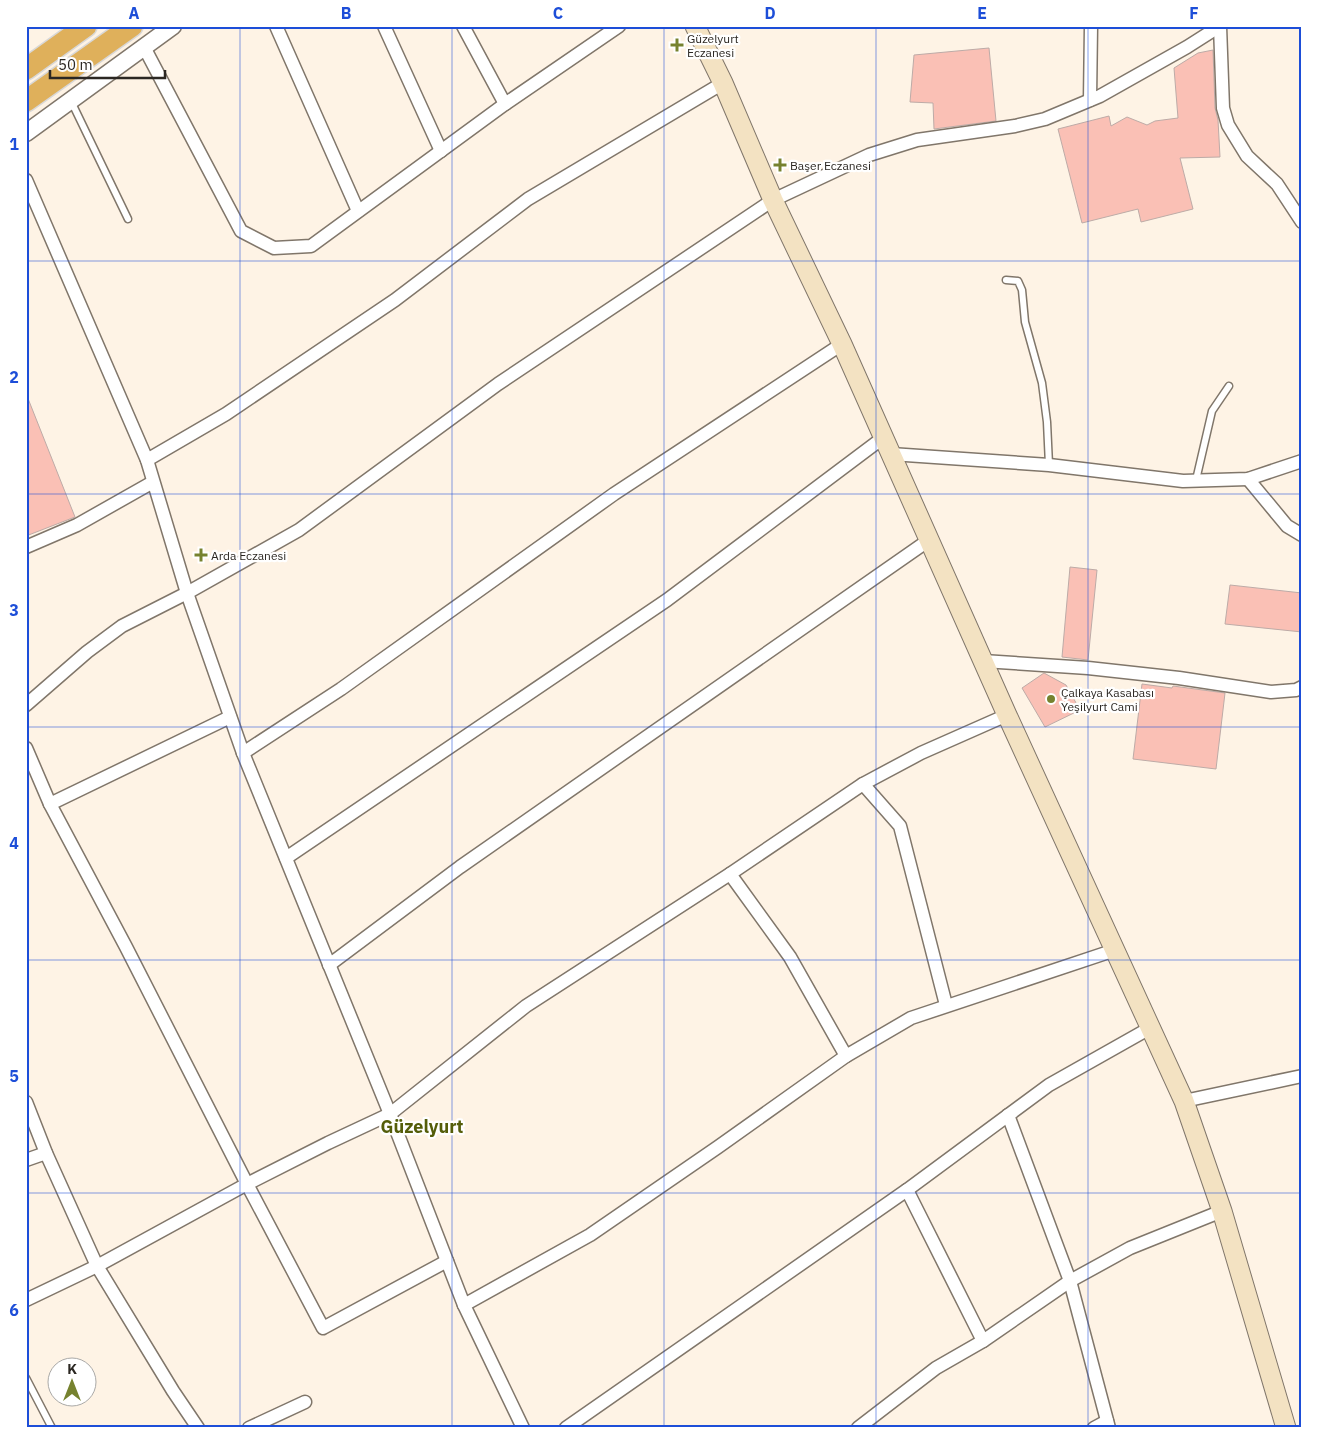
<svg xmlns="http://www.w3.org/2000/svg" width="1328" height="1454" viewBox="0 0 1328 1454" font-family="'IBM Plex Sans',sans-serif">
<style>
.building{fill:#fac0b5;stroke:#bdaba7}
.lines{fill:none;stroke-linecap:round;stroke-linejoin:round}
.service-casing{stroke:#80766a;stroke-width:9}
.minor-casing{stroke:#80766a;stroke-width:15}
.tertiary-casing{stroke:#80766a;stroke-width:19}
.secondary-casing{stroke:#80766a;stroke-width:21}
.trunk-casing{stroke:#d9d8d7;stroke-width:24}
.service{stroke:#fff;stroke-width:6}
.minor{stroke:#fff;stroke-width:12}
.tertiary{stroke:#fff;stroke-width:16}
.secondary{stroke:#f3e2c2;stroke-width:19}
.trunk{stroke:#dfb05b;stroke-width:21}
.grid{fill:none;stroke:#1d4ed8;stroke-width:1;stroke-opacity:0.55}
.poi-dot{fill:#76822f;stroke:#fff;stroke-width:2}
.labels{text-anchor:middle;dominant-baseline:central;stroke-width:4.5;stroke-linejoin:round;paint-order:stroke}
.poi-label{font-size:12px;fill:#2b2722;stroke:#fff;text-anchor:start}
.district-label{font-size:18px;font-weight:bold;fill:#545d0a;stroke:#fff}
.neatline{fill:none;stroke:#1d4ed8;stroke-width:2}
.grid-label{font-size:16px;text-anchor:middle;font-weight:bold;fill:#1d4ed8}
</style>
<rect width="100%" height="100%" fill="#fef3e5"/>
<g class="building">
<polygon points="989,48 996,121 934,129 933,103 910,102 914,55"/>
<polygon points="1213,50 1215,108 1218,120 1220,157 1180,158 1193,209 1141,222 1138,209 1082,223 1058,129 1109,116 1111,126 1127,117 1147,125 1155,121 1178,118 1174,68 1198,53"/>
<polygon points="27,396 75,517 26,536 26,397"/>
<polygon points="1070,567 1097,570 1088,660 1062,657"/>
<polygon points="1230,585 1302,593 1302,632 1225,624"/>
<polygon points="1044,673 1066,685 1080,710 1045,727 1022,688"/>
<polygon points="1142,684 1172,688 1173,686 1225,693 1216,769 1133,759"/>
</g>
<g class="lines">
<g class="service-casing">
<g id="service">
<polyline points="71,101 128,219"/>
<polyline points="1006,280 1018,281 1022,290 1025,322 1042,383 1047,422 1049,465"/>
<polyline points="1196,480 1212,411 1229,386"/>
<polyline points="26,1378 52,1428"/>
</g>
</g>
<g class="minor-casing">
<g id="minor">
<polyline points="276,26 358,211"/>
<polyline points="384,26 441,151"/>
<polyline points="463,26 505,104"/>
<polyline points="1220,26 1223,108 1228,125 1247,156 1277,184 1302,222"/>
<polyline points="144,47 241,231 274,248 311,246 505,104 619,26"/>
<polyline points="1090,100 1091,26"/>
<polyline points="26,180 147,460 187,593 243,753 390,1114 464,1305 523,1428"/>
<polyline points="891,454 1049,465 1183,481 1248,479 1302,461"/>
<polyline points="147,460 226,414 395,300 528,199 723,83"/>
<polyline points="1248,479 1287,526 1302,535"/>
<polyline points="26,547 77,525 153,482"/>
<polyline points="983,661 1088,668 1179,678 1271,692 1296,690 1302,687"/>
<polyline points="26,705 87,652 122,626 187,593 299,530 498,384 773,200 869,155 917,140 1015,126 1045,119 1100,96 1187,47 1220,26"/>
<polyline points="26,748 50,804 126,947 247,1184 323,1328 447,1261"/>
<polyline points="243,753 341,689 614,494 842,344"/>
<polyline points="863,784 900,826 946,1005"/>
<polyline points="50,804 230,717"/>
<polyline points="286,858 667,600 884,437"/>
<polyline points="730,874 790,957 846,1056"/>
<polyline points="329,965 460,867 929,540"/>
<polyline points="1184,1101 1302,1076"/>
<polyline points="26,1102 46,1153 97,1266 173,1391 198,1428"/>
<polyline points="1008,1115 1070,1281 1109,1428"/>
<polyline points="26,1160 46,1153"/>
<polyline points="907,1190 983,1341"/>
<polyline points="26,1300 97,1266 247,1184 328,1143 390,1114 526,1006 730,874 863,784 921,753 1007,715"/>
<polyline points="464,1305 590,1235 718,1147 846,1056 911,1018 1115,950"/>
<polyline points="249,1428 305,1402"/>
<polyline points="566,1428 907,1190 1049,1085 1150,1028"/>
<polyline points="858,1428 936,1368 983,1341 1070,1281 1130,1248 1222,1211"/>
<polyline points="1094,1428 1107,1421"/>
</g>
</g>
<g class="tertiary-casing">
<polyline id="tertiary" points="26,133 173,26"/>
</g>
<g class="secondary-casing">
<polyline id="secondary" points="695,26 723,83 773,200 842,344 1007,715 1184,1101 1222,1211 1286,1428"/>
</g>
<g class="trunk-casing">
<g id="trunk">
<polyline points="26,69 86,26"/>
<polyline points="26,101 132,26"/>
</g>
</g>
<use href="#service" class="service"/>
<use href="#minor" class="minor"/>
<use href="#tertiary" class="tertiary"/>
<use href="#secondary" class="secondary"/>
<use href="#trunk" class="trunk"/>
</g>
<path class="grid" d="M240,26V1428M452,26V1428M664,26V1428M876,26V1428M1088,26V1428M26,261H1302M26,494H1302M26,727H1302M26,960H1302M26,1193H1302"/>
<g class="poi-dot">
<path d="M674.5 37.5h5v5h5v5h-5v5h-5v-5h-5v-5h5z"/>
<path d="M777.5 157.5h5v5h5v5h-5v5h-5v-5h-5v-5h5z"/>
<path d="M198.5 547.5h5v5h5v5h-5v5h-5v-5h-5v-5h5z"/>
<circle cx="1051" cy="699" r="5"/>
</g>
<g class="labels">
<g class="poi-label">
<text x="687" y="38">Güzelyurt<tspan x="687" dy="14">Eczanesi</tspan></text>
<text x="790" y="165">Başer Eczanesi</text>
<text x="211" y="555">Arda Eczanesi</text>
<text x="1061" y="692">Çalkaya Kasabası<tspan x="1061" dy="14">Yeşilyurt Cami</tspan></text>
</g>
<g class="district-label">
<text x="422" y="1126">Güzelyurt</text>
</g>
</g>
<rect width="1328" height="1454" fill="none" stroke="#ffffff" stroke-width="55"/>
<g transform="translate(72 1382)"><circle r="24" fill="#ffffff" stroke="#aaa9a7"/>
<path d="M0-4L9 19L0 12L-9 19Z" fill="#76822f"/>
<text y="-8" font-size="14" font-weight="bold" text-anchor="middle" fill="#2b2722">K</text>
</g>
<path d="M50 70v8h115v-8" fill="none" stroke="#2b2722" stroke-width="2.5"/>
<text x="58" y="70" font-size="15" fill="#2b2722" stroke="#ffffff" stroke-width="4" paint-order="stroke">50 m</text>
<rect x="28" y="28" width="1272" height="1398" class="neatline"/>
<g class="grid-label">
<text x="134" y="19">A</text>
<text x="346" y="19">B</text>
<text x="558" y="19">C</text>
<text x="770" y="19">D</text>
<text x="982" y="19">E</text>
<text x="1194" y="19">F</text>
<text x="14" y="150">1</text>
<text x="14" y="383">2</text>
<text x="14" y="616">3</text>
<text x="14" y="849">4</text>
<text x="14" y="1082">5</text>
<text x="14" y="1316">6</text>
</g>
</svg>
